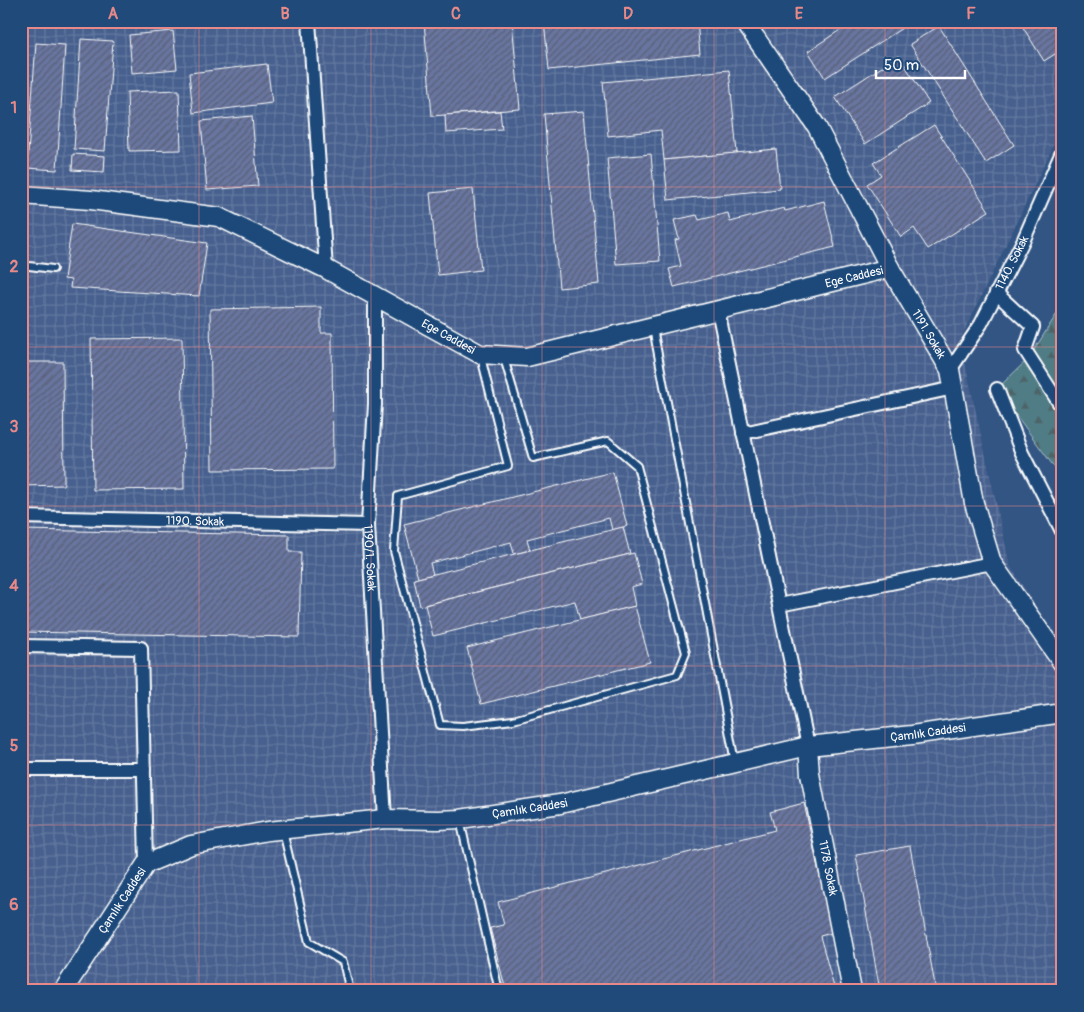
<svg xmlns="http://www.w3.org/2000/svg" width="1084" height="1012" viewBox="0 0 1084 1012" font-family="Pangolin,sans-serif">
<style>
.industrial{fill:url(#industrial-grid)}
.forest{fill:url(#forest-firs);stroke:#a8bec2}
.building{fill:url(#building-hatch);stroke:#fff}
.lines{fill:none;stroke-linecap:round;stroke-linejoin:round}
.lane-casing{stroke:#fff;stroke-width:10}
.street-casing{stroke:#fff;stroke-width:16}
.secondary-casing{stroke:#fff;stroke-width:21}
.lane{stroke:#1f4a7a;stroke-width:6}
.street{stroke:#1f4a7a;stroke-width:12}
.secondary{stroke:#1f4a7a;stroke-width:18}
.grid{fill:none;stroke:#e88989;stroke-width:1;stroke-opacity:0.55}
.labels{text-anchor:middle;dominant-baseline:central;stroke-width:4;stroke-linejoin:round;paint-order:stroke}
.street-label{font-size:12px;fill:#fff;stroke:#1f4a7a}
.neatline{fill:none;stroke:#e88989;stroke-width:2}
.grid-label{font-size:16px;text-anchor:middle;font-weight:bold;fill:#e88989}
</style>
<defs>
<pattern id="industrial-grid" width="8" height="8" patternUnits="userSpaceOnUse" patternTransform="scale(1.25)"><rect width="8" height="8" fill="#47618e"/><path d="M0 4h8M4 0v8" fill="none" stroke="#63799f"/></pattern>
<pattern id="forest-firs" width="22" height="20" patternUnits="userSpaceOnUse" patternTransform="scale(1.25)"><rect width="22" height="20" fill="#507c85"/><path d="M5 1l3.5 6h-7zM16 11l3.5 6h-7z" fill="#4e6468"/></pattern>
<pattern id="building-hatch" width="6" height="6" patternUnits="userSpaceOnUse" patternTransform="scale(1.25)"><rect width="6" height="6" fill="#67749f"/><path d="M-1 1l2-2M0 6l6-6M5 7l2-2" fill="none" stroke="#5a6076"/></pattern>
</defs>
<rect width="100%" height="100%" fill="#335584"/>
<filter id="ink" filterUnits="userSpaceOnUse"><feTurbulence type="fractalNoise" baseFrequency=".02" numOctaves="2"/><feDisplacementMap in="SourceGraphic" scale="10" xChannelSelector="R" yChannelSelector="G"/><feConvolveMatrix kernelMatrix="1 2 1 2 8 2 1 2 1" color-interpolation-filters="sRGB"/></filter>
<g filter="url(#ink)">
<polygon class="industrial" points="21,21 1063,21 1063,126 960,340 1010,566 1063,649 1063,991 21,991"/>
<polygon class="forest" points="1063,304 1063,479 997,389 1029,358"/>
<g class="building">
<polygon points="424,21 512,21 520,109 432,116"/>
<polygon points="544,21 697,21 700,54 549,70"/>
<polygon points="854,21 913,21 825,78 808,51"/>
<polygon points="1019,21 1061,21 1063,24 1063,49 1044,61"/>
<polygon points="939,26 1014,145 986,163 910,44"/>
<polygon points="173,31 177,69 132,73 129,35"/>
<polygon points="81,39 113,41 105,151 74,149"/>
<polygon points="36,43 65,45 57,170 27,168"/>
<polygon points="899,56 929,103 865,144 835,97"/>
<polygon points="267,64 272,103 193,113 189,73"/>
<polygon points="729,70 737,153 664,160 661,130 608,136 603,82"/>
<polygon points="179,90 181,150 129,151 127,92"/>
<polygon points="500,111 502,129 446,133 445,115"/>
<polygon points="584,111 599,284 559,288 544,114"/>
<polygon points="252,116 258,186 207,190 201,121"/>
<polygon points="934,125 989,211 928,249 914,228 901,237 867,184 881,175 873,163"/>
<polygon points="776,149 780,189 668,200 664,160"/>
<polygon points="73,154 105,156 104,172 72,170"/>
<polygon points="651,154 660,261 616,264 607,158"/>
<polygon points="473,189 481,270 438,275 430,193"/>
<polygon points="824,201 835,247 674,287 669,269 681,266 675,240 679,239 674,220 697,215 699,220 728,213 730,222 784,208 785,211"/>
<polygon points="72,224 207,243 199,296 70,288 71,280 64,279"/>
<polygon points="321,307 321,333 332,333 333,469 212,470 210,309"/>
<polygon points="182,338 184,489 93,490 91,339"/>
<polygon points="21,362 63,362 64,485 21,486"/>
<polygon points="613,472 627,526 612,530 609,518 527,539 530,550 514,554 511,542 430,563 433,574 418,578 404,524"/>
<polygon points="623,527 630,554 420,606 414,579"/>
<polygon points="21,530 289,535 289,552 301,552 299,637 21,632"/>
<polygon points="634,553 642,584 631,587 635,606 580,620 575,601 433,636 425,605"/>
<polygon points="635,606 650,662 481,704 467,648"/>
<polygon points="804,803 832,933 820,936 835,991 506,991 490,928 504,925 498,902 775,830 770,812"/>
<polygon points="910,846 936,991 880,991 856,855"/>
</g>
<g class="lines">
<g class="lane-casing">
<g id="lane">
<polyline points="21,265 53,269"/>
<polyline points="653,328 735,762"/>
<polyline points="481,357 508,466 398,496 394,551 440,725 463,726 513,720 677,675 686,653 637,466 608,441 533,458 504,358"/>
<polyline points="460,820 499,991"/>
<polyline points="283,831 309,942 343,962 350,991"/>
</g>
</g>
<g class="street-casing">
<g id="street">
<polyline points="309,21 326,269"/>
<polyline points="996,293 1033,327 1025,350 1063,409"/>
<path id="s1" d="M375,297V404L368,525L385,819"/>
<polyline points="718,310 808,746"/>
<path id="s2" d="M950,370L981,324L1024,239L1063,150"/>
<polyline points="997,389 1022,453 1063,533"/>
<polyline points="743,433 954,388"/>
<path id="s3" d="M21,517L368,525"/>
<polyline points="779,605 992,563"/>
<polyline points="21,646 141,648 146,864"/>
<polyline points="21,769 144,769"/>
</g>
</g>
<g class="secondary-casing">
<g id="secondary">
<path id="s4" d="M744,21L817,127L890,268L950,370L974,503L992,563L1063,664"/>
<path id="s5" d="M21,195L91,200L219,217L326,269L480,354L527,357L890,268"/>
<path id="s6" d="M808,746L810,774L852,991"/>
<path id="s7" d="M63,991L146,864L191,845L268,831L385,819L438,820L460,819L560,804L808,746L912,735L1063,713"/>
</g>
</g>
<use href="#lane" class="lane"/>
<use href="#street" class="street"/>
<use href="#secondary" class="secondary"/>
</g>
</g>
<path class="grid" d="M199,21V991M371,21V991M542,21V991M714,21V991M885,21V991M21,187H1063M21,347H1063M21,506H1063M21,666H1063M21,825H1063"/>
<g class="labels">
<g class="street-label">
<text stroke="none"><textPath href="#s2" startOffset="124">1140. Sokak</textPath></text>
<text stroke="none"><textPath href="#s5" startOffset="878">Ege Caddesi</textPath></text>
<text stroke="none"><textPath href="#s4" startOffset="364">1191. Sokak</textPath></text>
<text stroke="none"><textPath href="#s5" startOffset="458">Ege Caddesi</textPath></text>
<text stroke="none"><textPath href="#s3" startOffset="174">1190. Sokak</textPath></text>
<text stroke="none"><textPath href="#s1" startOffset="261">1190/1. Sokak</textPath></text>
<text stroke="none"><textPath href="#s7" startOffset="948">Çamlık Caddesi</textPath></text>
<text stroke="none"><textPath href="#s7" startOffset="542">Çamlık Caddesi</textPath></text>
<text stroke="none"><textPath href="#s6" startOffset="124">1178. Sokak</textPath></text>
<text stroke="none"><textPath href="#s7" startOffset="108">Çamlık Caddesi</textPath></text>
</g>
</g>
<rect width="1084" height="1012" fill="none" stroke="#1f4a7a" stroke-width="55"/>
<path d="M876 70v8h89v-8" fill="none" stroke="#ffffff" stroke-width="2.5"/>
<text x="884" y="70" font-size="15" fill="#ffffff" stroke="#1f4a7a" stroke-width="4" paint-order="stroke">50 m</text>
<rect x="28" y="28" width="1028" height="956" class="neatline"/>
<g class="grid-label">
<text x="113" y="19">A</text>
<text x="285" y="19">B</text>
<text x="456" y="19">C</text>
<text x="628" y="19">D</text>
<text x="799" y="19">E</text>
<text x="971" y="19">F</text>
<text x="14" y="113">1</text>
<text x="14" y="272">2</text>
<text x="14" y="432">3</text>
<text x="14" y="591">4</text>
<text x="14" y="751">5</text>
<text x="14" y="910">6</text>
</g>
</svg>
